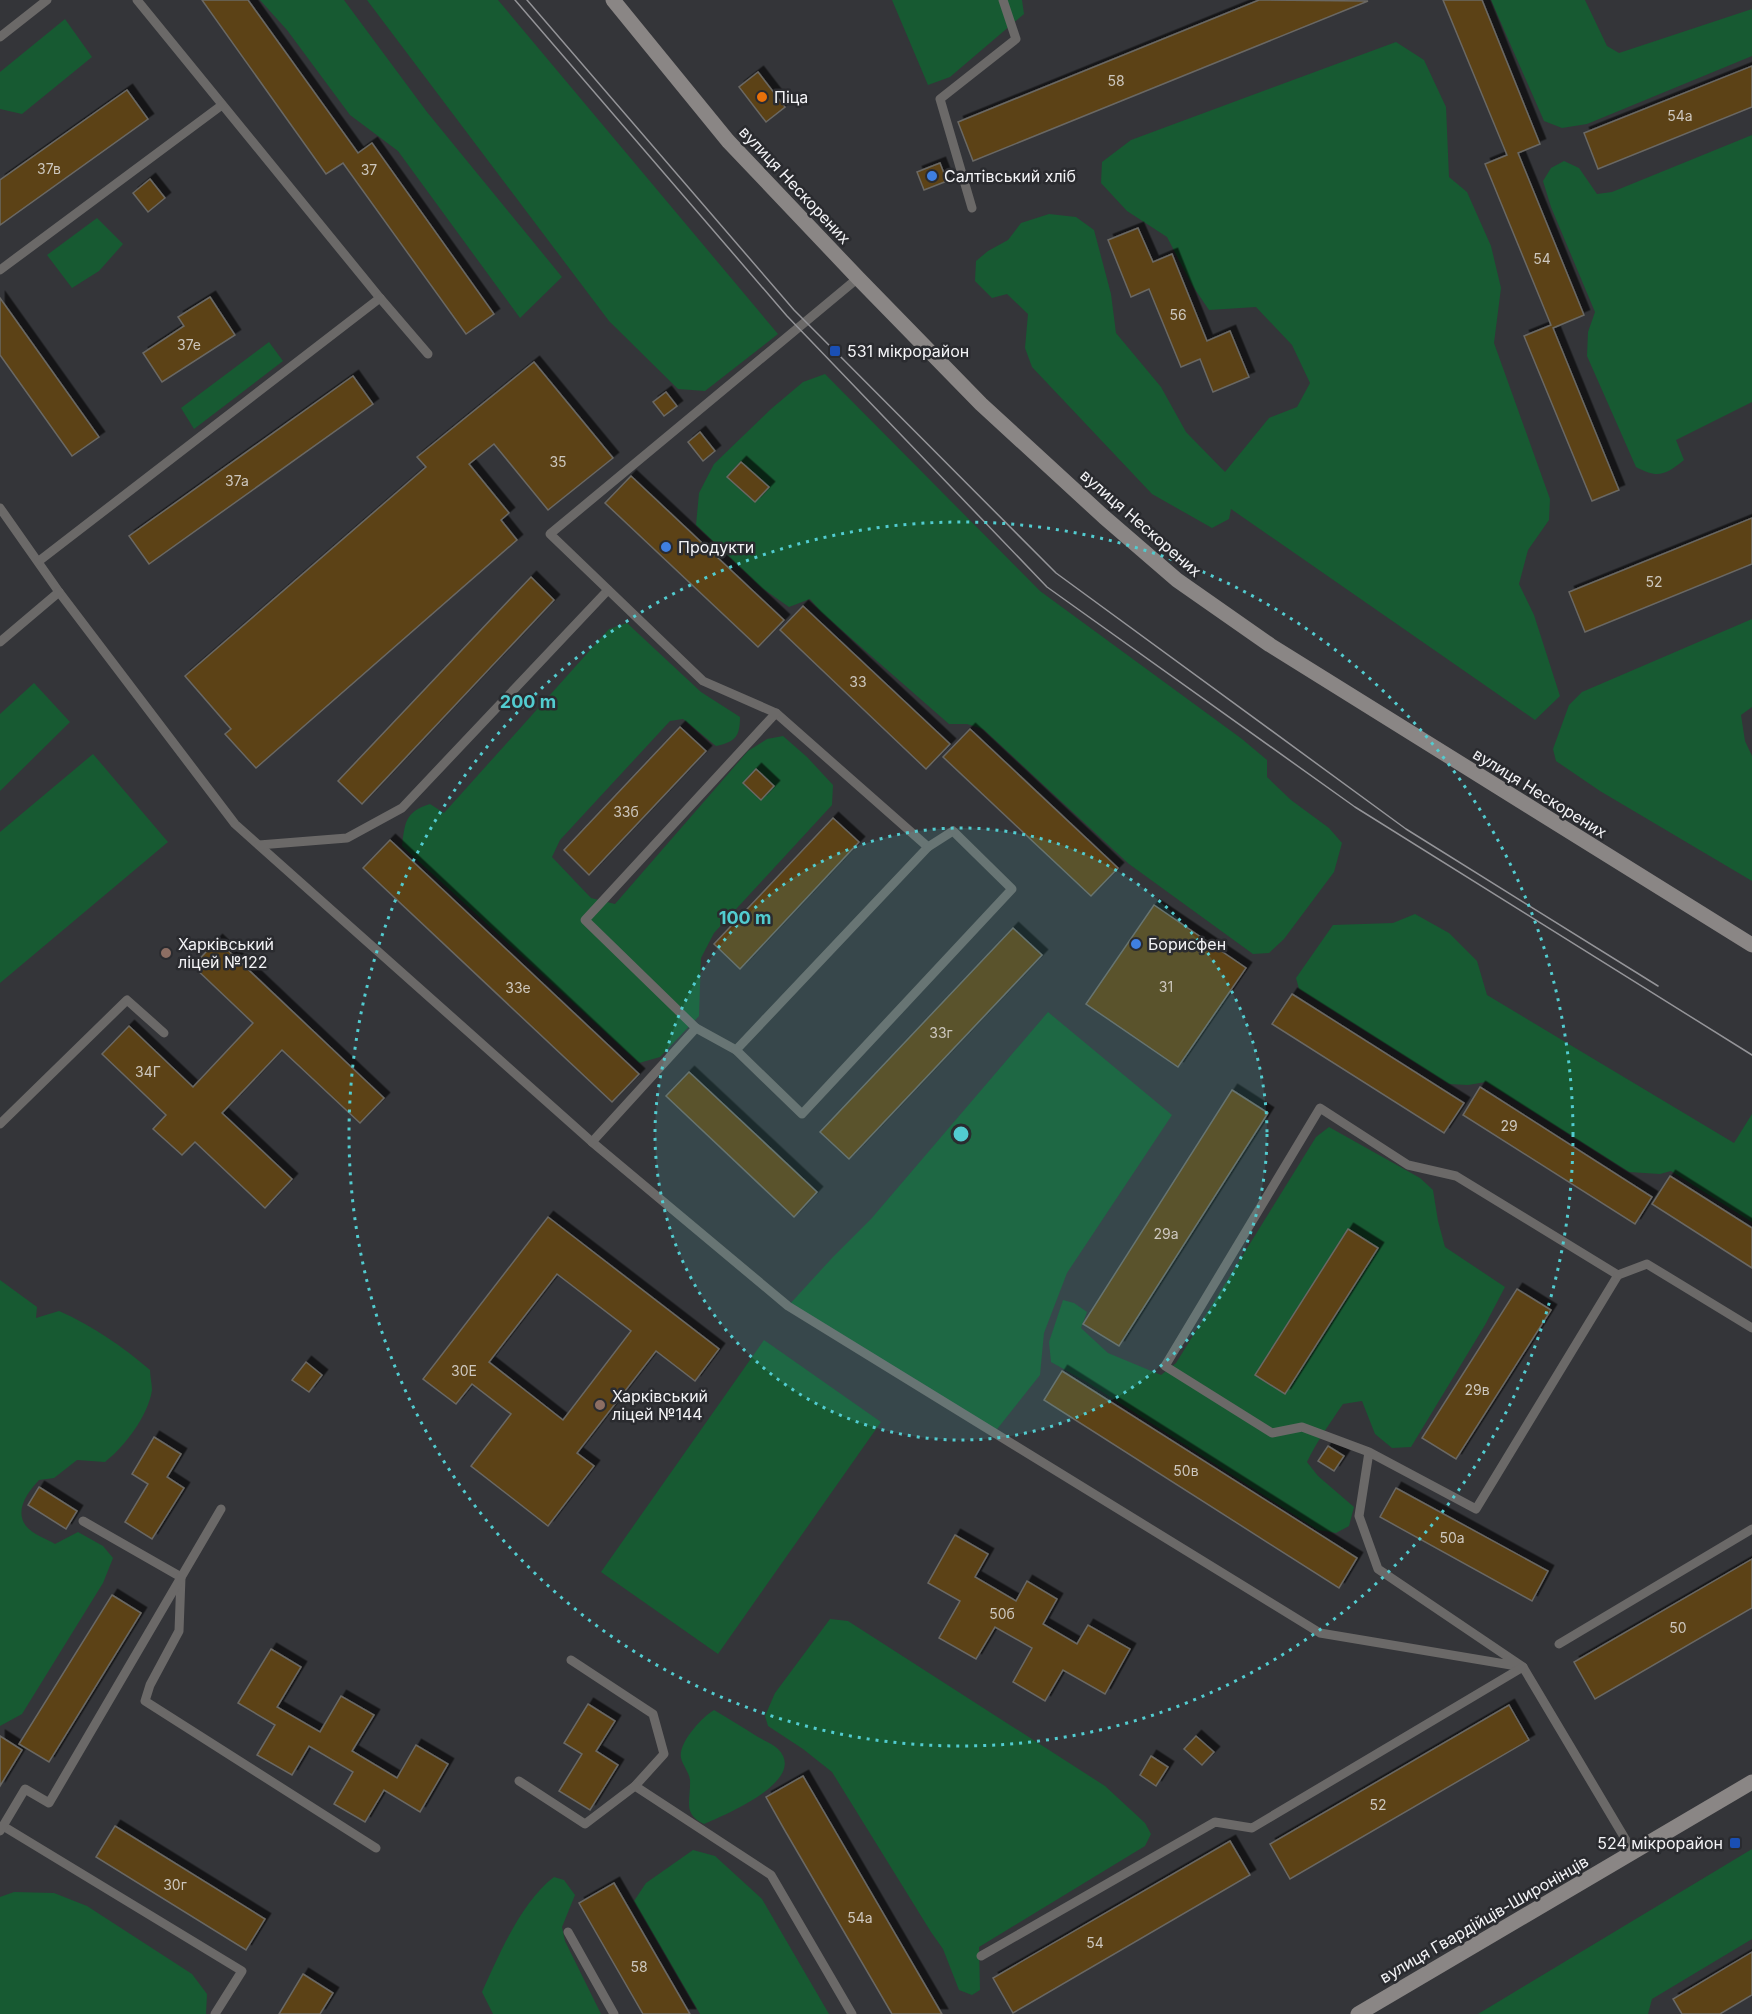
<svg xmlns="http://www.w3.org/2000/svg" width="1752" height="2014" viewBox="0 0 1752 2014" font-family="Inter,sans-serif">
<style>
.green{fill:#175a32}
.building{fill:#5c4215;stroke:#6a6864;stroke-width:1.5;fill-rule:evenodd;filter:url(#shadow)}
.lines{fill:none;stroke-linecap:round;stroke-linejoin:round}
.lane{stroke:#6b6968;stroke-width:9}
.secondary{stroke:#8a8685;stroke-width:15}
.tram{stroke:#949498;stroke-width:1.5}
.ring{fill:none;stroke:#52ccd0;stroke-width:3;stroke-dasharray:3 6}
.food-dot{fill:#e8710a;stroke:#2a2b2f;stroke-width:2}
.shop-dot{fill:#3f7fe0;stroke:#2a2b2f;stroke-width:2}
.transit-dot{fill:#1a4fb4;stroke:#2a2b2f;stroke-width:2}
.education-dot{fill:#8d6e63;stroke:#2a2b2f;stroke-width:2}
.labels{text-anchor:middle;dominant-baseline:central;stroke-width:5;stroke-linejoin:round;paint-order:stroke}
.number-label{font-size:14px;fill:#cdc7be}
.poi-label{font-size:16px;fill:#f3f3f6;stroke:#2a2b2f;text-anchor:start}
.street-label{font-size:16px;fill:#f3f3f6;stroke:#2a2b2f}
.centre{fill:#52ccd0;stroke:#2a2b2f;stroke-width:3}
.ring-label{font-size:18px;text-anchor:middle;font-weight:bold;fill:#52ccd0;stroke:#2a2b2f;stroke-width:5;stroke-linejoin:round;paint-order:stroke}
</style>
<defs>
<filter id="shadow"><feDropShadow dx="5.5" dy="-5.5" stdDeviation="0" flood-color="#0009"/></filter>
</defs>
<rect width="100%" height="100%" fill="#343539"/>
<g class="green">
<polygon points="260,0 344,0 427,112 562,277 520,318 398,151 350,115 287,30"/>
<polygon points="367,0 498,0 778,334 705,391 678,389 609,321"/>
<polygon points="892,0 1022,0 1024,14 950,77 928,85"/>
<polygon points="1491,0 1585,0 1607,46 1619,53 1752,9 1752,56 1587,124 1562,128 1544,121"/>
<polygon points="65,19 92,57 22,114 0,109 0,72"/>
<polygon points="1396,42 1424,60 1446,107 1449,177 1467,192 1491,246 1501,288 1494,343 1550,499 1549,520 1528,550 1519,584 1534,615 1560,696 1535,720 1231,509 1229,519 1212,528 1152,494 1032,367 1025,348 1028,314 1007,294 992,298 975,281 976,261 988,251 1008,240 1021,223 1049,214 1076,217 1094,230 1111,294 1116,333 1161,387 1186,432 1225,472 1269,418 1297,407 1310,383 1292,345 1256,307 1209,310 1192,285 1167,237 1127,211 1101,183 1102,162 1131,140"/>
<path d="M1752,135V402L1676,440L1684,460C1665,475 1658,479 1636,467L1587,356L1588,332L1595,312L1551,207L1543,181L1551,168L1564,161L1579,168L1597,194L1612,192Z"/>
<polygon points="97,218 123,244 99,271 72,288 47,255"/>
<polygon points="269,342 283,361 194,429 181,408"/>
<polygon points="825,374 1040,591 1242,739 1267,760 1267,777 1291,800 1329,828 1342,843 1334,872 1284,939 1269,953 1253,954 1129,864 983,729 967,724 949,724 821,612 810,599 789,607 762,588 696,525 699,493 714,464 771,409 803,382"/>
<polygon points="1752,619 1752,707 1741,715 1745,741 1752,756 1752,881 1600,791 1556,761 1553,749 1569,705 1582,692"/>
<path d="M627,623L701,692L740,717C740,737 735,742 716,746L683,719L670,721L560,840L552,857L591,898L615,904L748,751L767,739L783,736L807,757L833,785L832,805L714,933L701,958L699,1016L660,1057L639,1063L402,846C405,822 405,812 430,804L444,813L609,629Z"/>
<polygon points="34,683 70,722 0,791 0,714"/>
<polygon points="93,754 168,842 0,983 0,832"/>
<polygon points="1415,914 1449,933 1477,961 1487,995 1734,1143 1752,1114 1752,1222 1671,1171 1660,1174 1629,1172 1486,1082 1468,1085 1449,1084 1299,989 1296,978 1333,925 1393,923"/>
<polygon points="1048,1012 1172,1115 1067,1273 1044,1333 1040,1375 994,1433 788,1306 832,1258 871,1219"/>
<path d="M1329,1127L1420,1178L1433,1190L1438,1221L1445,1247L1505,1287L1485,1325L1411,1447L1392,1448L1375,1434L1362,1401L1343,1404C1330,1423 1317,1441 1307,1462L1318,1476L1354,1507L1349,1526L1336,1533L1318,1530L1087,1382L1051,1362L1049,1342L1063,1300L1074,1303L1087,1312L1081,1328L1108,1353L1161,1375L1176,1363L1316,1137Z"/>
<path d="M0,1280L37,1307L36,1318L59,1311C93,1326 122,1346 150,1370C150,1376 152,1384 152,1390C148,1416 125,1446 105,1462L77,1460L54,1478L39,1480C28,1492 14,1510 26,1526C32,1534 47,1539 55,1544L78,1532L103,1546L113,1558L103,1583L22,1714L0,1726Z"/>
<polygon points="764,1340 881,1422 718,1654 601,1572"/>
<polygon points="830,1619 848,1621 1105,1786 1145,1823 1151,1834 1145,1846 979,1947 980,1990 972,1995 959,1990 943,1949 931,1932 832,1772 803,1749 768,1726 765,1716 775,1693"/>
<path d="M714,1710C729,1719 744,1728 758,1737C765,1741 773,1744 778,1749C809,1780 725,1815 704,1824C682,1814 691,1800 690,1780C689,1772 683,1766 681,1758C678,1743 702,1717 714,1710Z"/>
<polygon points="1752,1849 1752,1939 1652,1999 1648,2014 1478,2014"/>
<polygon points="693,1850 715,1856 762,1899 829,2014 700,2014 634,1901 646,1883"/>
<path d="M554,1877L564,1880L575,1895L562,1927L565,1941L601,2014H493L482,1992C499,1955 521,1902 554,1877Z"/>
<polygon points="14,1892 54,1893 87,1906 192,1974 207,1994 206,2014 0,2014 0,1897"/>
</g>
<g class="building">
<polygon points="202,0 248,0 358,153 372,143 494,314 466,334 343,163 326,174"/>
<polygon points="1259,0 1368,1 973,161 958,122"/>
<polygon points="1443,0 1482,0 1540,144 1518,153 1584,315 1553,328 1619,490 1592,501 1524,336 1551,325 1485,164 1507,155"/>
<polygon points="1752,66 1752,107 1598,169 1584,133"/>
<polygon points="758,72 785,107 766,122 739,87"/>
<polygon points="127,90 148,119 0,225 0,180"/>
<polygon points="940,163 947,181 924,190 917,172"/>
<polygon points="150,179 165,198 148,212 133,193"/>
<polygon points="1138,228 1153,262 1172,254 1207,341 1230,331 1249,377 1213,392 1200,359 1181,367 1149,289 1131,297 1108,240"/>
<polygon points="210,297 235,335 162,382 143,353 184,326 178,317"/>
<polygon points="0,298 99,437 72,456 0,355"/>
<polygon points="534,362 613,458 548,510 494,444 469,464 509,513 501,520 517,540 256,768 225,734 231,729 185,676 426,467 417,457"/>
<polygon points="353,376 373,404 149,564 129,536"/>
<polygon points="666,392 677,406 664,416 653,402"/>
<polygon points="700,432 715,451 703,461 688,442"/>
<polygon points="741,462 769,487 755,502 727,477"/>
<polygon points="631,476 784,620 758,647 605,503"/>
<polygon points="1752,518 1752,564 1585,632 1569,592"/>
<polygon points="531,577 554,600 362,804 338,781"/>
<polygon points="803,606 950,744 926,769 780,630"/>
<polygon points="680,727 706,751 589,875 564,850"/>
<polygon points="970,729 1118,868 1091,896 943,757"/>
<polygon points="756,769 774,786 761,800 743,783"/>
<polygon points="833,818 859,842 740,969 714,944"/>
<polygon points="390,840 639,1074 612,1102 363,868"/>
<polygon points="1154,905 1246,968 1178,1067 1086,1004"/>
<polygon points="1013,928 1042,955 849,1159 820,1132"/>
<polygon points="217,940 384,1098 360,1123 282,1050 222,1113 292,1179 265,1208 195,1142 182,1155 153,1129 166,1115 102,1054 129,1026 193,1087 253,1023 193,966"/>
<polygon points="1292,994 1464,1103 1444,1133 1272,1024"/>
<polygon points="689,1072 817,1192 794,1217 666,1096"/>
<polygon points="1480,1087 1652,1197 1635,1224 1463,1115"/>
<polygon points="1232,1090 1268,1113 1119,1346 1083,1324"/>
<polygon points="1670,1176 1752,1228 1752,1268 1652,1204"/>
<path d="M548,1217L719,1349L695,1381L656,1351L577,1453L594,1466L548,1526L471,1466L511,1414L472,1384L456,1404L423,1379ZM557,1274L631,1331L563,1420L489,1362Z"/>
<polygon points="1348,1229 1378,1248 1285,1394 1255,1375"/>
<polygon points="1517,1289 1551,1310 1456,1459 1422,1438"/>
<polygon points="306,1362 322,1375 309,1392 292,1380"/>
<polygon points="1062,1371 1357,1558 1339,1588 1044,1400"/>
<polygon points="154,1437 181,1454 167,1477 184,1488 152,1539 125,1522 148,1484 132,1474"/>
<polygon points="1328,1446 1344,1456 1334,1471 1318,1461"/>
<polygon points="39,1487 77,1511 66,1529 28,1505"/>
<polygon points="1396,1488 1548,1571 1532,1601 1380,1517"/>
<polygon points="955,1535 988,1554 975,1577 1016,1601 1027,1581 1057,1599 1043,1624 1077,1644 1088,1625 1130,1649 1105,1694 1063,1670 1045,1701 1013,1682 1032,1648 995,1627 976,1659 939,1638 960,1601 928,1583"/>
<polygon points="1752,1559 1752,1608 1595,1699 1574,1662"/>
<polygon points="112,1595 141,1613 49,1762 19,1744"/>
<polygon points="271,1649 301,1667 277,1707 320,1732 341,1696 374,1715 352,1751 397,1778 416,1745 448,1764 420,1812 384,1790 365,1822 334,1804 353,1772 309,1746 292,1775 257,1755 275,1725 238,1703"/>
<polygon points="588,1704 615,1721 596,1751 618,1765 590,1810 559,1791 582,1754 564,1743"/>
<polygon points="1509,1705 1529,1740 1290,1879 1270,1844"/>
<polygon points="0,1736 22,1750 0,1786"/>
<polygon points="1196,1736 1214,1752 1202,1765 1184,1749"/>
<polygon points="1151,1756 1168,1767 1156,1786 1140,1775"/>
<polygon points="803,1776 942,2014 892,2014 784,1829 766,1797"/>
<polygon points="115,1826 265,1919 246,1950 96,1857"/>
<polygon points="1230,1841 1250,1875 1013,2013 993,1978"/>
<polygon points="614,1883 690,2014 643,2014 579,1903"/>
<polygon points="1752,1952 1752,1995 1720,2014 1682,2014 1673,1999"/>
<polygon points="303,1974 333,1993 320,2014 279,2014"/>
</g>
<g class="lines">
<g class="lane">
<polyline points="137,0 380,298 428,354"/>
<polyline points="0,37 47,0"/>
<polyline points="972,208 940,99 1016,39 1003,0"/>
<polyline points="0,270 222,105"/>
<polyline points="0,508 59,592 235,824 592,1142 788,1306 1320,1633 1523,1667 1378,1569 1359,1516 1369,1452 1302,1427 1272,1433 1165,1366 1320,1108 1408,1165 1456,1176 1618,1275 1476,1509 1369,1452"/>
<polyline points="39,561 380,298"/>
<polyline points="0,642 59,592"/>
<polyline points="259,845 347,838 402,808 608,590"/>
<polyline points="696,1028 736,1050 928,847 776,713"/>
<polyline points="736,1050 802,1114 1012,889 953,831 928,847"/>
<polyline points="0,1124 127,1000 164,1033"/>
<polyline points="592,1142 696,1028 585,920 776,713 703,681 550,534 858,278"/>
<polyline points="1618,1275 1647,1264 1752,1328"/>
<polyline points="83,1521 181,1577 179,1631 150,1685 145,1701 376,1848"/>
<polyline points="1559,1644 1752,1529"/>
<polyline points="571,1660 653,1714 664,1754 635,1786 771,1875 852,2014"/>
<polyline points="519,1781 585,1824 635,1786"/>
<polyline points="3,1826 242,1971 215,2014"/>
<polyline points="0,1831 25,1789 49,1803 221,1509"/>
<polyline points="568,1932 614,2014"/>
<polyline points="981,1956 1215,1822 1252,1828 1523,1667 1633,1852"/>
</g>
<g class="secondary">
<polyline points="613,0 728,141 858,278 981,404 1104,517 1177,580 1270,645 1752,945"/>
<polyline points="1358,2014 1752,1782"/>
</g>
<g class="tram">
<polyline points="515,0 787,316 1047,587 1355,807 1752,1055"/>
<polyline points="527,0 794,310 1056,573 1406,829 1658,986"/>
</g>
</g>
<circle cx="961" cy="1134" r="306" fill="#52ccd0" fill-opacity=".12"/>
<g class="ring">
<circle cx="961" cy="1134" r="306"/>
<circle cx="961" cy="1134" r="612"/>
</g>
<circle class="food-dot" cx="762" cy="97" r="6"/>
<g class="shop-dot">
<circle cx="932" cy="176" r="6"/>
<circle cx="666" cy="547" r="6"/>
<circle cx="1136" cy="944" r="6"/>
</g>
<g class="transit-dot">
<rect x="829" y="345" width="12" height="12" rx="3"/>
<rect x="1729" y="1837" width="12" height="12" rx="3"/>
</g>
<g class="education-dot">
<circle cx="166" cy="953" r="6"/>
<circle cx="600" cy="1405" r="6"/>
</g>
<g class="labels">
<g class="number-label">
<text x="1116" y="80">58</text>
<text x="1680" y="115">54а</text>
<text x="49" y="168">37в</text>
<text x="369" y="169">37</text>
<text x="1542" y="258">54</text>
<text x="1178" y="314">56</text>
<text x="189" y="344">37е</text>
<text x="558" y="461">35</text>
<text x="237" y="480">37а</text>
<text x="1654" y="581">52</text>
<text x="858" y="681">33</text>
<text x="626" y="811">33б</text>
<text x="1166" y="986">31</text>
<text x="518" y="987">33е</text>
<text x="941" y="1032">33г</text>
<text x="148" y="1071">34Г</text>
<text x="1509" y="1125">29</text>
<text x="1166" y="1233">29а</text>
<text x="464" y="1370">30Е</text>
<text x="1477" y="1389">29в</text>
<text x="1186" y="1470">50в</text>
<text x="1452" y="1537">50а</text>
<text x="1002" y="1613">50б</text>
<text x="1678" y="1627">50</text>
<text x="1378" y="1804">52</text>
<text x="175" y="1884">30г</text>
<text x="860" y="1917">54а</text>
<text x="1095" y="1942">54</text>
<text x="639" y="1966">58</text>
</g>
<g class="poi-label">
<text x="774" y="97">Піца</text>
<text x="944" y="176">Салтівський хліб</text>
<text x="847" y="351">531 мікрорайон</text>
<text x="678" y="547">Продукти</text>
<text x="178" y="944">Харківський<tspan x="178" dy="18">ліцей №122</tspan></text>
<text x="1148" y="944">Борисфен</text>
<text x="612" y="1396">Харківський<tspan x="612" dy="18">ліцей №144</tspan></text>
<text x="1723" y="1843" text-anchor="end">524 мікрорайон</text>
</g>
<g class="street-label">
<text transform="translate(795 185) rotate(47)">вулиця Нескорених</text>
<text transform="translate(1141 523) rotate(41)">вулиця Нескорених</text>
<text transform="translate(1540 793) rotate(32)">вулиця Нескорених</text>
<text transform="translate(1484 1919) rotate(-30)">вулиця Гвардійців-Широнінців</text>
</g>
</g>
<circle cx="961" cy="1134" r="9" class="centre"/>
<g class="ring-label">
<text x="528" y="708">200 m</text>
<text x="745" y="924">100 m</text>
</g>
</svg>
